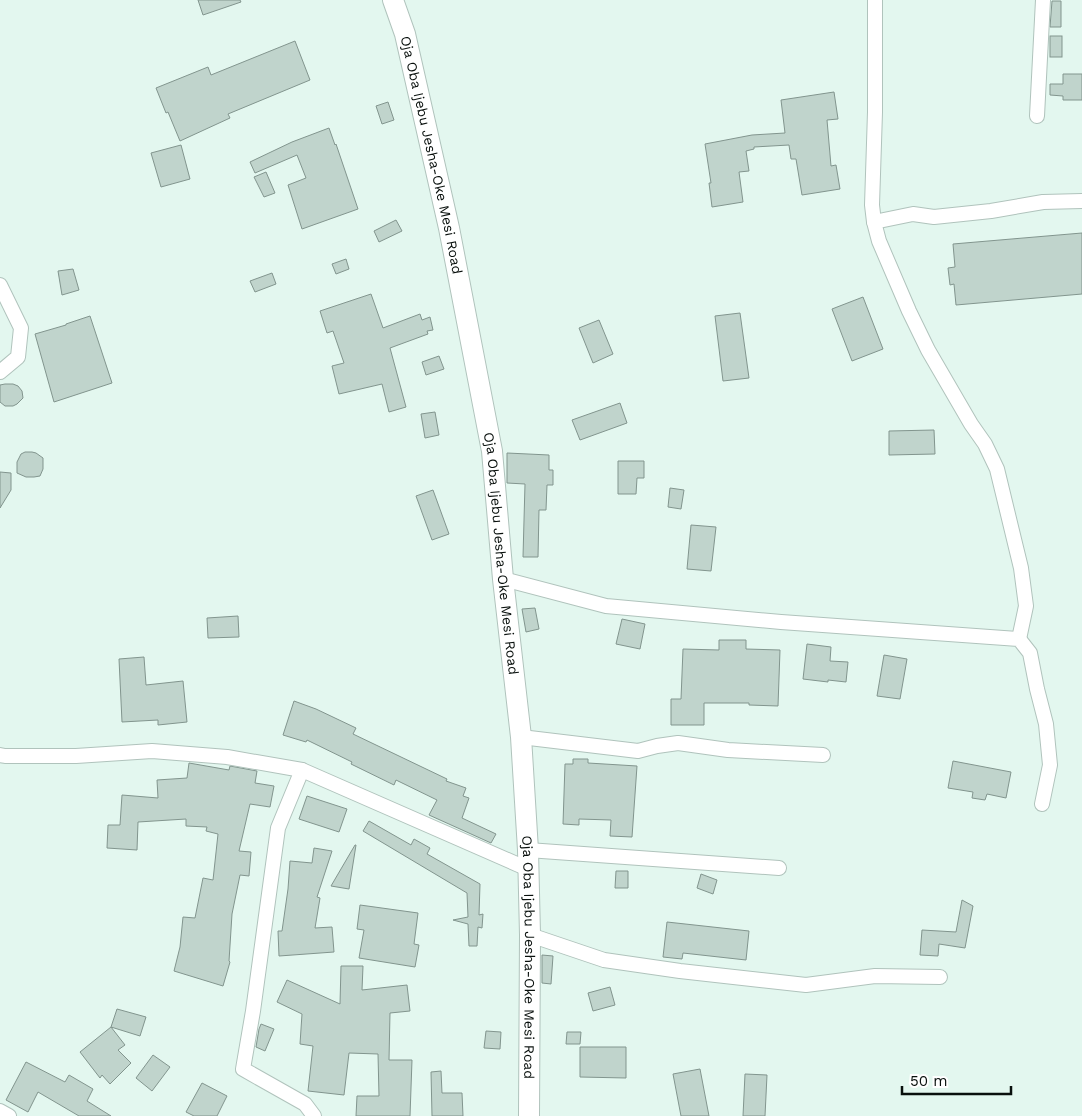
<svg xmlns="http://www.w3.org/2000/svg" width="1082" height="1116" viewBox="0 0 1082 1116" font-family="'Work Sans',sans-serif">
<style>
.building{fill:#c0d4cc;stroke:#82958e}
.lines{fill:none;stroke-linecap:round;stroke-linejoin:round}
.street-casing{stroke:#b0c3bc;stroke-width:16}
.secondary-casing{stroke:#b0c3bc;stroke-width:22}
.street{stroke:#fff;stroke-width:14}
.secondary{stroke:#fff;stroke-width:20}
.labels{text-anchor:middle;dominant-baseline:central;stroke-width:5;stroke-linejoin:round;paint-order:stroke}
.street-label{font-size:14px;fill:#09100d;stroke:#fff}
</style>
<rect width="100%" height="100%" fill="#e3f7ef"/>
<g class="building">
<polygon points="198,0 240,0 241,2 203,15"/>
<polygon points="1052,1 1061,1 1061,27 1050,27"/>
<rect x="1050" y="36" width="12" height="21"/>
<polygon points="295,41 310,80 228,114 230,118 180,141 168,112 166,113 156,88 208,67 211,75"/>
<polygon points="1063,74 1082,74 1082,100 1063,100 1063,96 1050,95 1050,84 1063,84"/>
<polygon points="834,92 838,119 827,120 831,166 836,165 840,189 802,195 796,159 791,159 789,145 754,147 754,149 746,151 749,171 739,172 743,202 712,207 709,183 711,183 705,144 752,135 785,133 781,100"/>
<polygon points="388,102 394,120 382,124 376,106"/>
<polygon points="329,128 335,145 336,144 358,209 302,229 288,185 306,178 297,155 255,173 250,162 292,142"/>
<polygon points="181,145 190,179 161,187 151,153"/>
<polygon points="266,172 275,193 264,197 254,177"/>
<polygon points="396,220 402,231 379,242 374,231"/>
<polygon points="1082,233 1082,294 956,305 954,284 950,285 948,268 955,267 953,244"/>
<polygon points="346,259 349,269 336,274 332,264"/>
<polygon points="73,269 79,290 62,295 58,271"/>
<polygon points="272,273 276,284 255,292 250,281"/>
<polygon points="371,294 383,328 420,314 422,320 430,317 433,330 427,331 428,334 390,348 406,407 389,412 382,384 339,394 332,366 344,363 333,331 327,333 320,311"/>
<polygon points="863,297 883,349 852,361 832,309"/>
<polygon points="740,313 749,378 723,381 715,316"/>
<polygon points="90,316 112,383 54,402 35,334 66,325 66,324"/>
<polygon points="599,320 613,354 593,363 579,328"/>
<polygon points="439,356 444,369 426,375 422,362"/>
<polygon points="5,384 13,384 18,386 22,391 23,398 17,404 13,406 5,406 0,402 0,385"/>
<polygon points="620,403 627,423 580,440 572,420"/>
<polygon points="435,412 439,435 425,438 421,414"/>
<polygon points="934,430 935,454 889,455 889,431"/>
<polygon points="25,452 32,452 36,453 43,458 43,469 40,476 34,477 26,477 17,473 17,462 21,454"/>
<polygon points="507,453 549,455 549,470 553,470 553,485 547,485 546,510 539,510 538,557 523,557 525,484 507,483"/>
<polygon points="618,461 644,461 644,478 637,478 636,494 618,494"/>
<polygon points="0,472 11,473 11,490 0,508"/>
<polygon points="670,488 684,490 681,509 668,507"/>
<polygon points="433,490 449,534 432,540 416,496"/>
<polygon points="691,525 716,527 711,571 687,569"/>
<polygon points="535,608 539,629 526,632 522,609"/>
<polygon points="238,616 239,637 208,638 207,618"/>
<polygon points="622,619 645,624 640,649 616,644"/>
<polygon points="719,640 746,640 746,649 780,650 778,706 749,705 749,703 704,703 704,725 671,725 671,699 681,699 683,649 719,650"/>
<polygon points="807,644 831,647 830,661 848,662 846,682 828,680 828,682 803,679"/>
<polygon points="884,655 907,659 900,699 877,696"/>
<polygon points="144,657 146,685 183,681 187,722 158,725 158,720 122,722 119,659"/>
<polygon points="294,701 316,709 356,728 353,734 447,779 446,781 466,788 463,796 469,798 462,818 496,834 491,843 429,815 437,800 396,780 394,785 351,764 352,762 307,740 306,742 283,735"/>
<polygon points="573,759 588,759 588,763 637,766 632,837 610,836 611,820 579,819 579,825 563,824 565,764 573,764"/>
<polygon points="953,761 1011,772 1006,798 987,794 985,800 972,798 973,792 948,788"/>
<polygon points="189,763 229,770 230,766 257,771 255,783 274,786 270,807 250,804 239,851 251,852 249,876 240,875 232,914 229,961 230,962 223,986 174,971 180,947 183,917 195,918 203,878 213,880 218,834 206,831 207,827 186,826 186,819 138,822 137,850 107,848 108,825 120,825 122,795 158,798 157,780 187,778"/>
<polygon points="307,796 347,809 339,832 299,819"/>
<polygon points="369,821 411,845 414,839 430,848 427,854 480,884 479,915 483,914 482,928 478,927 477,946 469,946 468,924 453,920 468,917 467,893 363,831"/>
<polygon points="355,845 356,845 349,889 331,886"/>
<polygon points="314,848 332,851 317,897 320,898 315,928 332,927 334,952 279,956 278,931 282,931 288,889 290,861 312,863"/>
<polygon points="616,871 628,871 628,888 615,888"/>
<polygon points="701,874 717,880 713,894 697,888"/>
<polygon points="962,900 973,906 965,948 939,944 938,956 920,955 922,930 956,932"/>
<polygon points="360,905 418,913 414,944 419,945 415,967 359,958 364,930 357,929"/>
<polygon points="667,922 749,931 746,960 683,953 682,959 663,957"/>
<polygon points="542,955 553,956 551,984 542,983"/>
<polygon points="341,966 363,966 362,990 407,985 410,1011 390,1013 389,1060 412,1060 410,1116 356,1116 357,1096 379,1096 378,1054 349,1053 344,1095 308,1091 313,1046 300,1044 302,1014 277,1002 287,980 340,1004"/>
<polygon points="610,987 615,1005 593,1011 588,993"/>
<polygon points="117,1009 146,1017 140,1036 111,1027"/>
<polygon points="261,1024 274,1029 265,1051 256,1047 259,1029"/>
<polygon points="111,1027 125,1045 118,1050 131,1063 110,1084 102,1075 100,1078 80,1052"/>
<polygon points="486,1031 501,1032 500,1049 484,1048"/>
<polygon points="567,1032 581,1032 580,1044 566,1044"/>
<polygon points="580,1047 626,1047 626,1078 580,1077"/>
<polygon points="153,1055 170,1067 152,1091 136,1078"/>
<polygon points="26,1062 65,1082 69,1075 93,1089 87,1101 111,1116 79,1116 38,1092 28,1112 6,1100"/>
<polygon points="700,1069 709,1116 681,1116 673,1074"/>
<polygon points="441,1071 442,1093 462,1093 463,1116 432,1116 431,1072"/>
<polygon points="745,1074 767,1075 765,1116 743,1116"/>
<polygon points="202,1083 227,1096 217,1116 194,1116 186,1112"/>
</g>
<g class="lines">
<g class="street-casing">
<g id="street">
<polyline points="875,0 875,112 872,205 874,222 879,241 909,311 928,350 971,424 985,444 997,469 1021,568 1026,606 1019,639"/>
<polyline points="1037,116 1043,0"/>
<polyline points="874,222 913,214 934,217 991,211 1043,202 1082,201"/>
<polyline points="0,285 21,328 18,357 0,372"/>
<polyline points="503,579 606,606 781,622 1019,639 1030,653 1037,689 1046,724 1050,765 1042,804"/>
<polyline points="521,737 638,751 657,746 678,743 728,750 823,755"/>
<polyline points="0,755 5,756 76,756 152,751 227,757 302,770 528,869"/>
<polyline points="302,770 278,828 253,1011 243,1069 305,1104 314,1116"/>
<polyline points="528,850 779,868"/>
<polyline points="530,935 604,960 680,971 806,985 875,976 940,977"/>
<polyline points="0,1111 9,1116"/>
</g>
</g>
<g class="secondary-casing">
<g id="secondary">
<path id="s1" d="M393,0L405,34L449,228L492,451L503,579L521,737L528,850L530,935L529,1116"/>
</g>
</g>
<use href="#street" class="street"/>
<use href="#secondary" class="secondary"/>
</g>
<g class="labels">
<g class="street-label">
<text stroke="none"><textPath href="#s1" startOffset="160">Oja Oba Ijebu Jesha-Oke Mesi Road</textPath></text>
<text stroke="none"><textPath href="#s1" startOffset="565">Oja Oba Ijebu Jesha-Oke Mesi Road</textPath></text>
<text stroke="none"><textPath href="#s1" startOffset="970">Oja Oba Ijebu Jesha-Oke Mesi Road</textPath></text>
</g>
</g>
<path d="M902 1086v8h109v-8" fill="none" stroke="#09100d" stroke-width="2.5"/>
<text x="910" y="1086" font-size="15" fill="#09100d" stroke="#ffffff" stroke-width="4" paint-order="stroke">50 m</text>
</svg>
